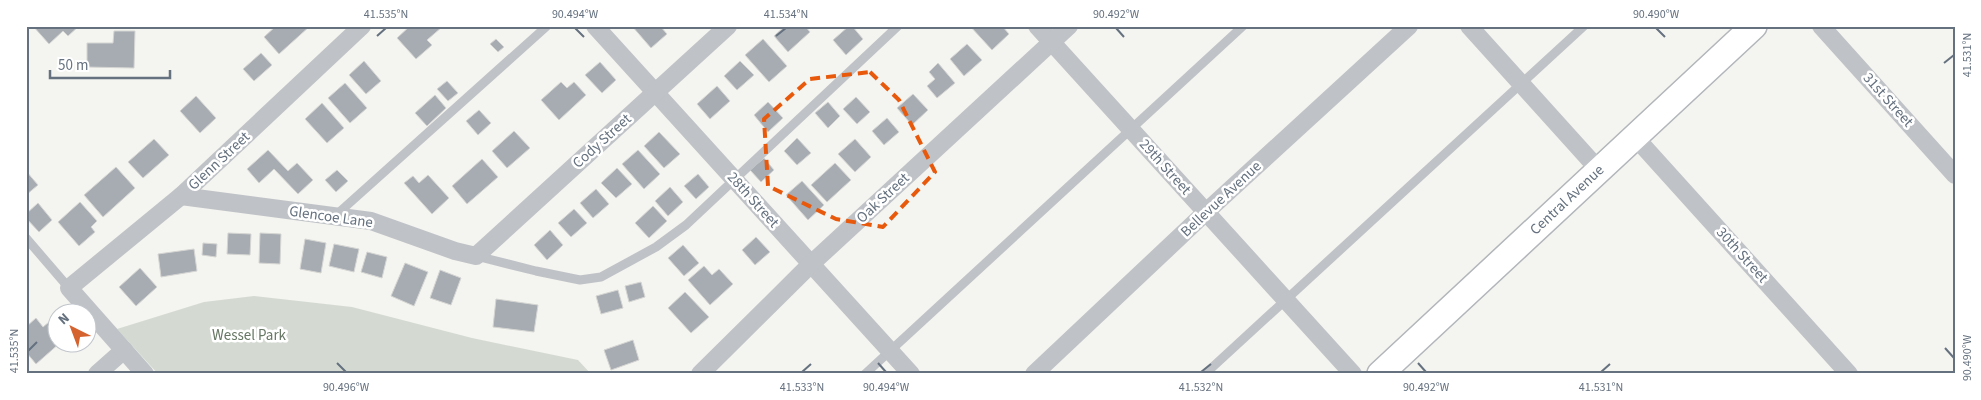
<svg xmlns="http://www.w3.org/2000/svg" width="1981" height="400" viewBox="0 0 1981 400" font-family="'Source Sans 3',sans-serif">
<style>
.green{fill:#d4dad2}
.building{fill:#a6acb2;stroke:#d5d5d3}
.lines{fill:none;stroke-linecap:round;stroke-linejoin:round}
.secondary-casing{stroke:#b2b6ba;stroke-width:28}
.lane{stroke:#bfc2c6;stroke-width:9}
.street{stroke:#bfc2c6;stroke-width:18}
.secondary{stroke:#fff;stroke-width:25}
.marked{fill:none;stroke:#e8590c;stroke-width:4;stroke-dasharray:10 6;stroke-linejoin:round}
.ticks{fill:none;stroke:#65717f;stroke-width:2}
.labels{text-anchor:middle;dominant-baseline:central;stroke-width:5;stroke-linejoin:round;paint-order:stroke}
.street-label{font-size:15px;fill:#65717f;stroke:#fff}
.park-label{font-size:15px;fill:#667763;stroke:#fff}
.neatline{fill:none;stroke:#65717f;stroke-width:2}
.ticks-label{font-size:12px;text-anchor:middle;fill:#65717f}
</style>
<rect width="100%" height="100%" fill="#f4f4f0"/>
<polygon class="green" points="254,296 352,307 472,338 578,360 591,374 158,374 117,329 204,302"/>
<g class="building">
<polygon points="33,26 79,26 68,36 63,31 49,44"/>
<polygon points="276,26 310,26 279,54 264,37"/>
<polygon points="410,26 442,27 427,40 432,45 416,59 397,38"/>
<polygon points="632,26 660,26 667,34 651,48"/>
<polygon points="785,26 805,26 810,32 788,52 774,36"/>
<polygon points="849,26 852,26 863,39 846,55 833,40"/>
<polygon points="970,26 1002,26 1009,34 992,50"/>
<polygon points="114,31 135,31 134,68 87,67 87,43 113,43"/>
<polygon points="496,39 504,47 498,52 490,44"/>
<polygon points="763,39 787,66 769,82 745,55"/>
<polygon points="967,44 982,60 964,76 950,59"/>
<polygon points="261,53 272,65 254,81 243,69"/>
<polygon points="364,61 381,81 366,94 349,75"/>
<polygon points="740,61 754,75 737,90 724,76"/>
<polygon points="600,62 616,80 602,93 585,75"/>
<polygon points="938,63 955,83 937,98 927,86 935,79 929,72"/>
<polygon points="447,81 458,93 448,101 437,89"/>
<polygon points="561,82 567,88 574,82 586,95 559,120 541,100"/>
<polygon points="345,83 367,108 350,123 328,98"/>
<polygon points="717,86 730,101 710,119 697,104"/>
<polygon points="913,94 928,110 912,125 897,108"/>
<polygon points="435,95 446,108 427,126 415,113"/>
<polygon points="196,96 216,118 200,133 180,111"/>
<polygon points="856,97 870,112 857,124 843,109"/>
<polygon points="768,102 783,118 768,132 754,115"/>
<polygon points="828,102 840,116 828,128 815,113"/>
<polygon points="322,103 344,128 327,143 305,119"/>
<polygon points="479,110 491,123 478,135 466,121"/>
<polygon points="887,118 899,132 884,145 872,131"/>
<polygon points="514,131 530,148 507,168 492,151"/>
<polygon points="659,132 680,154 664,168 644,146"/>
<polygon points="797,138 811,153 797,165 784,151"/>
<polygon points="154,139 169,155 143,178 128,162"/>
<polygon points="855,139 871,157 855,172 838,154"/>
<polygon points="268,150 288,171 297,163 313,180 298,194 274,169 259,183 247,169"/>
<polygon points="638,150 660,174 644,189 622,164"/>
<polygon points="764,158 774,170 761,182 750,170"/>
<polygon points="482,159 498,177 467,204 452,186"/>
<polygon points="835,163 851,180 827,202 811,185"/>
<polygon points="116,167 135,188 103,217 84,195"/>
<polygon points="617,168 632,184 616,198 601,183"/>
<polygon points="337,170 348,181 336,192 325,180"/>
<polygon points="26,171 38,185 26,195"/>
<polygon points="698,174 709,187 696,199 684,186"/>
<polygon points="428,175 449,198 432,214 404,183 413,176 419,183"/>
<polygon points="802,181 824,205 808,220 786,195"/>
<polygon points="670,187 683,202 668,216 655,201"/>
<polygon points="596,189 609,204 593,218 580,203"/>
<polygon points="80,202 97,221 91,227 95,232 79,246 58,222"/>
<polygon points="38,203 52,220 39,232 26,218 26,214"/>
<polygon points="653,206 667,221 649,238 635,223"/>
<polygon points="574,209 587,223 571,237 558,223"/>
<polygon points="550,230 563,245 547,260 534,245"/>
<polygon points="228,233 251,234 250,255 227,254"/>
<polygon points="260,233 281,234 280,264 259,263"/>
<polygon points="756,237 770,252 755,265 742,250"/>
<polygon points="305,239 326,243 321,273 300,269"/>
<polygon points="203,243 217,244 216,257 202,255"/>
<polygon points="334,244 359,249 354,272 329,266"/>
<polygon points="683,245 699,263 684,276 668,258"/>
<polygon points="194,249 197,271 161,277 158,254"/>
<polygon points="367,252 387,257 382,278 361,272"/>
<polygon points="405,263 428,272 414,306 391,296"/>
<polygon points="704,266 712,275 719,269 733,284 710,305 688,280"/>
<polygon points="140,268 157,287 136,306 119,287"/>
<polygon points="440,270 461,278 451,305 430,298"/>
<polygon points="641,282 645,297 629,302 625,286"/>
<polygon points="618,290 623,308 601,314 596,296"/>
<polygon points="685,292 709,317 691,333 668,308"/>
<polygon points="496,299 538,305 534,332 493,327"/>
<polygon points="36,318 43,327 49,322 58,332 58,342 61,342 36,364 26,352 26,327"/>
<polygon points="633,340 639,360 611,370 604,350"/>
</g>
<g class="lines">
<g class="secondary-casing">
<polyline id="secondary" points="1380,374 1754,26"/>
</g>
<g class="lane">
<polyline points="335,216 547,26"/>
<polyline points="26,238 69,288"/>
<polyline points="476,256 536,271 580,280 601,277 656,247 686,225 898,26"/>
<polyline points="865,374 1243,26"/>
<polyline points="1205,374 1584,26"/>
</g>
<g class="street">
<polyline points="595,26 911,374"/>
<polyline points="1037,26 1353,374"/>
<polyline points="1469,26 1599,170"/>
<polyline points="1821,26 1955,175"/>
<polyline points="1635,137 1849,374"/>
<polyline points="181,196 371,221 455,251 476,256 728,26"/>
<polyline points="97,374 124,350"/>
<polyline points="145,374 69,288 181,196 362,26"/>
<polyline points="700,374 811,264 1069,26"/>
<polyline points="1034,374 1206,212 1409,26"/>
</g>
<use href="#secondary" class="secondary"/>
</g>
<path class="marked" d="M870,72L899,100L935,172L883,227L836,219L768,186L764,119L810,79Z"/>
<path class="ticks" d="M575,28L584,37M1116,28L1124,37M1656,28L1665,37M377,36L386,28M776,36L786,28M1944,63L1954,55M1945,348L1954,358M28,351L37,342M337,363L346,372M878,363L886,372M1418,363L1426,372M802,372L811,364M1201,372L1211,364M1601,372L1610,364"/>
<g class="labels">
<g class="street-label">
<text transform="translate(1888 100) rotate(48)">31st Street</text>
<text transform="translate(602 141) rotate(-42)">Cody Street</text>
<text transform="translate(219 161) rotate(-43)">Glenn Street</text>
<text transform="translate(1165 167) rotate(48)">29th Street</text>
<text transform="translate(883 198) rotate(-43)">Oak Street</text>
<text transform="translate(1221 199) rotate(-43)">Bellevue Avenue</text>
<text transform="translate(753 200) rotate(48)">28th Street</text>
<text transform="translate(1567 200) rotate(-43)">Central Avenue</text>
<text transform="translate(331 217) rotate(8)">Glencoe Lane</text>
<text transform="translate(1742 255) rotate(48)">30th Street</text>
</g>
<g class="park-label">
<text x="249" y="335">Wessel Park</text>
</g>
</g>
<rect width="1981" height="400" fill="none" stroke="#ffffff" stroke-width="55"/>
<g transform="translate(72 328) rotate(318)"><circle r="24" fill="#ffffff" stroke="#c1c6cc"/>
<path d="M0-4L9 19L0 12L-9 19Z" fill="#d5632f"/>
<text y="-8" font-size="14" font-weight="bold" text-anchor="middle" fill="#65717f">N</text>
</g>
<path d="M50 70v8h120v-8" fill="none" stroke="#65717f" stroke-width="2.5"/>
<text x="58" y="70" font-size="15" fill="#65717f" stroke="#ffffff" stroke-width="4" paint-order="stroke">50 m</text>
<rect x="28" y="28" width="1926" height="344" class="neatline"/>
<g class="ticks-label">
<text x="386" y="18">41.535°N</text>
<text x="575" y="18">90.494°W</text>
<text x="786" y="18">41.534°N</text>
<text x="1116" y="18">90.492°W</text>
<text x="1656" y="18">90.490°W</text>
<text transform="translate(1967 55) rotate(-90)" y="4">41.531°N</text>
<text transform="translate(14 351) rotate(-90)" y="4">41.535°N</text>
<text transform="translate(1967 358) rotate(-90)" y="4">90.490°W</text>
<text x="346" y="391">90.496°W</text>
<text x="802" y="391">41.533°N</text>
<text x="886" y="391">90.494°W</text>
<text x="1201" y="391">41.532°N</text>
<text x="1426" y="391">90.492°W</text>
<text x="1601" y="391">41.531°N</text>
</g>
</svg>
